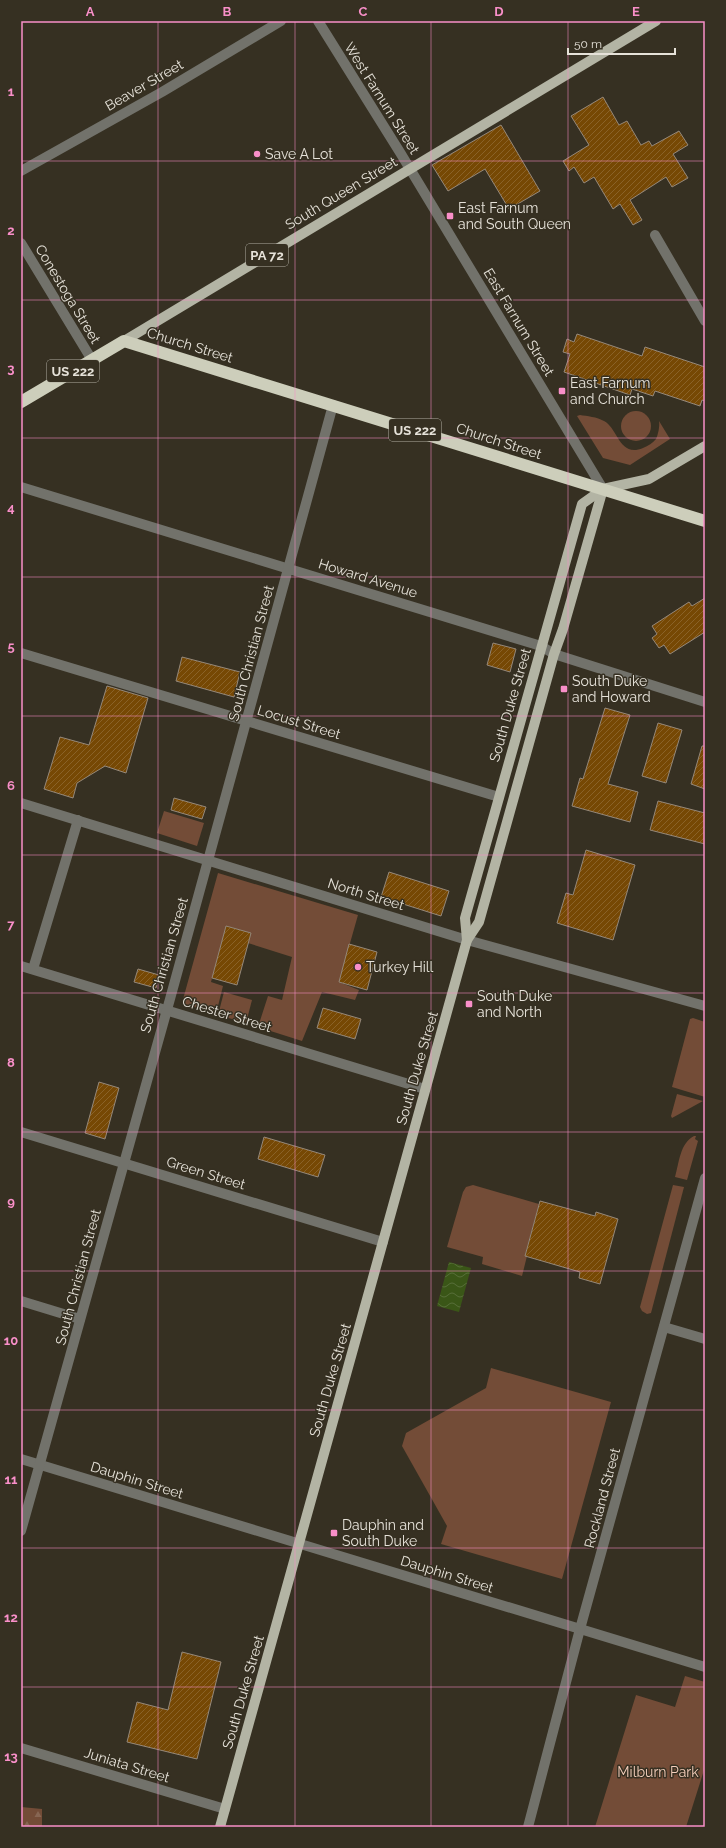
<svg xmlns="http://www.w3.org/2000/svg" width="726" height="1848" viewBox="0 0 726 1848" font-family="Raleway,sans-serif">
<style>
.green{fill:#734c37}
.forest{fill:url(#forest-firs)}
.water{fill:url(#water-waves)}
.building{fill:url(#building-hatch);stroke:#95887a}
.lines{fill:none;stroke-linecap:round;stroke-linejoin:round}
.minor{stroke:#72726b;stroke-width:10}
.major{stroke:#b3b4a4;stroke-width:10}
.highway{stroke:#cdcebb;stroke-width:12}
.grid{fill:none;stroke:#f98fc9;stroke-width:1;stroke-opacity:0.55}
.poi-dot{fill:#f98fc9;stroke:#363022;stroke-width:1.5}
.labels{text-anchor:middle;dominant-baseline:central;stroke-width:3;stroke-linejoin:round;paint-order:stroke}
.shield{fill:#363022;stroke:#b1ada2;stroke-width:1}
.shield-label{font-size:13px;font-weight:bold;fill:#e6e2d9}
.street-label{font-size:14px;fill:#e6e2d9;stroke:#363022}
.poi-label{font-size:14px;fill:#e6e2d9;stroke:#363022;text-anchor:start}
.park-label{font-size:14px;fill:#f4cebb;stroke:#363022}
.neatline{fill:none;stroke:#f98fc9;stroke-width:1.5}
.grid-label{font-size:13px;text-anchor:middle;font-weight:bold;fill:#f98fc9}
</style>
<defs>
<pattern id="forest-firs" width="22" height="20" patternUnits="userSpaceOnUse"><rect width="22" height="20" fill="#734c37"/><path d="M5 1l3.5 6h-7zM16 11l3.5 6h-7z" fill="#876653"/></pattern>
<pattern id="water-waves" width="16" height="10" patternUnits="userSpaceOnUse"><rect width="16" height="10" fill="#3a5617"/><path d="M0 5q4-4 8 0t8 0" fill="none" stroke="#566e38"/></pattern>
<pattern id="building-hatch" width="6" height="6" patternUnits="userSpaceOnUse"><rect width="6" height="6" fill="#764804"/><path d="M-1 1l2-2M0 6l6-6M5 7l2-2" fill="none" stroke="#8a6228"/></pattern>
</defs>
<rect width="100%" height="100%" fill="#363022"/>
<g class="green">
<circle cx="636" cy="426" r="15"/>
<path d="M580,415C587,416 597,417 604,421C618,428 619,458 643,448C648,446 653,443 656,439C658,435 660,426 659,421L670,439L630,465L603,458L577,416Z"/>
<polygon points="164,811 204,823 197,846 157,833"/>
<polygon points="218,873 358,915 339,982 359,990 355,1000 322,992 302,1041 258,1027 268,996 282,1000 292,957 248,943 251,933 226,926 211,982 223,986 216,1014 182,1003"/>
<polygon points="224,992 252,1000 246,1023 218,1015"/>
<polygon points="693,1018 705,1022 705,1097 672,1087 690,1019"/>
<polygon points="677,1094 703,1101 672,1118 671,1116"/>
<path d="M694,1136H696L695,1139L698,1141L687,1180L675,1177C679,1163 680,1143 694,1136Z"/>
<polygon points="473,1185 539,1204 525,1255 527,1256 522,1276 482,1264 483,1257 447,1247 463,1192 466,1187"/>
<polygon points="673,1185 684,1187 651,1313 647,1314 642,1311 640,1307"/>
<polygon points="491,1368 611,1402 562,1579 441,1544 447,1526 402,1446 406,1433 486,1388"/>
<polygon points="685,1676 705,1682 705,1767 686,1827 595,1827 636,1695 675,1707"/>
</g>
<polygon class="forest" points="21,1807 42,1809 42,1827 21,1827"/>
<polygon class="water" points="449,1262 471,1268 459,1312 437,1306"/>
<g class="building">
<polygon points="603,97 619,125 627,121 641,145 649,141 652,146 679,131 688,145 673,154 688,178 672,187 666,177 630,200 642,220 633,225 620,204 613,209 594,177 584,183 574,167 569,171 563,161 589,145 571,116"/>
<polygon points="501,125 540,191 509,209 485,169 448,191 432,165"/>
<polygon points="577,334 642,356 645,347 705,367 705,401 702,400 700,406 655,391 653,396 632,389 630,395 564,372 570,354 563,352 567,339 574,342"/>
<polygon points="705,598 705,632 670,654 664,645 659,648 652,638 657,634 652,626 689,602 692,606"/>
<polygon points="493,643 516,649 510,672 487,665"/>
<polygon points="182,657 240,672 234,697 176,681"/>
<polygon points="107,686 148,698 126,773 105,766 77,783 73,798 44,789 60,737 89,745"/>
<polygon points="605,708 630,715 608,784 638,792 630,822 572,806 580,778 583,779"/>
<polygon points="658,723 682,730 666,783 642,776"/>
<polygon points="702,746 705,746 705,789 691,784"/>
<polygon points="174,798 206,807 202,819 171,810"/>
<polygon points="658,801 705,813 705,844 650,830"/>
<polygon points="586,850 635,865 613,940 557,923 566,893 573,895"/>
<polygon points="389,872 449,891 441,916 381,897"/>
<polygon points="226,926 251,933 237,985 212,978"/>
<polygon points="349,944 377,952 367,990 339,982"/>
<polygon points="138,969 159,975 156,988 134,982"/>
<polygon points="323,1008 361,1019 355,1039 317,1028"/>
<polygon points="99,1082 119,1088 105,1139 85,1133"/>
<polygon points="264,1137 325,1155 318,1177 258,1159"/>
<polygon points="540,1201 595,1216 596,1212 618,1219 600,1284 579,1278 580,1272 525,1256"/>
<polygon points="182,1652 221,1662 197,1759 127,1742 137,1702 168,1710"/>
</g>
<g class="lines">
<g class="minor">
<polyline points="318,21 401,154 603,489"/>
<polyline points="21,171 162,92 281,21"/>
<polyline points="655,235 705,321"/>
<polyline points="21,243 92,360"/>
<polyline points="21,487 541,646 554,654 705,702"/>
<polyline points="21,653 499,797"/>
<polyline points="21,803 467,940 705,1006"/>
<polyline points="21,966 425,1089"/>
<polyline points="33,969 78,820"/>
<polyline points="21,1132 383,1242"/>
<polyline points="21,1301 80,1319"/>
<polyline points="664,1327 705,1339"/>
<polyline points="21,1459 705,1667"/>
<polyline points="21,1531 170,999 333,405"/>
<polyline points="21,1748 225,1809"/>
<polyline points="528,1827 580,1629 705,1178"/>
</g>
<g class="major">
<polyline points="124,341 656,21"/>
<polyline points="467,940 479,922 554,654 563,629 603,489"/>
<polyline points="220,1827 467,940 465,918 582,504 603,489 649,479 705,446"/>
</g>
<polyline class="highway" points="21,402 124,341 705,521"/>
</g>
<path class="grid" d="M158,21V1827M295,21V1827M431,21V1827M568,21V1827M21,161H705M21,300H705M21,438H705M21,577H705M21,716H705M21,855H705M21,993H705M21,1132H705M21,1271H705M21,1410H705M21,1548H705M21,1687H705"/>
<g class="poi-dot">
<circle cx="257" cy="154" r="4"/>
<rect x="446" y="212" width="8" height="8" rx="2"/>
<rect x="558" y="387" width="8" height="8" rx="2"/>
<rect x="560" y="685" width="8" height="8" rx="2"/>
<circle cx="358" cy="967" r="4"/>
<rect x="465" y="1000" width="8" height="8" rx="2"/>
<rect x="330" y="1529" width="8" height="8" rx="2"/>
</g>
<g class="labels">
<g class="shield">
<rect x="246" y="244" width="42" height="22" rx="3"/>
<rect x="47" y="360" width="52" height="22" rx="3"/>
<rect x="389" y="419" width="52" height="22" rx="3"/>
</g>
<g class="shield-label">
<text x="267" y="255">PA 72</text>
<text x="73" y="371">US 222</text>
<text x="415" y="430">US 222</text>
</g>
<g class="street-label">
<text transform="translate(144 85) rotate(-30)">Beaver Street</text>
<text transform="translate(382 98) rotate(58)">West Farnum Street</text>
<text transform="translate(341 193) rotate(-31)">South Queen Street</text>
<text transform="translate(68 294) rotate(59)">Conestoga Street</text>
<text transform="translate(519 322) rotate(59)">East Farnum Street</text>
<text transform="translate(190 345) rotate(17)">Church Street</text>
<text transform="translate(499 441) rotate(18)">Church Street</text>
<text transform="translate(368 578) rotate(17)">Howard Avenue</text>
<text transform="translate(251 653) rotate(-75)">South Christian Street</text>
<text transform="translate(510 705) rotate(-74)">South Duke Street</text>
<text transform="translate(299 722) rotate(17)">Locust Street</text>
<text transform="translate(366 894) rotate(17)">North Street</text>
<text transform="translate(164 965) rotate(-74)">South Christian Street</text>
<text transform="translate(227 1014) rotate(17)">Chester Street</text>
<text transform="translate(417 1068) rotate(-74)">South Duke Street</text>
<text transform="translate(206 1173) rotate(17)">Green Street</text>
<text transform="translate(78 1277) rotate(-75)">South Christian Street</text>
<text transform="translate(330 1380) rotate(-74)">South Duke Street</text>
<text transform="translate(137 1480) rotate(17)">Dauphin Street</text>
<text transform="translate(602 1498) rotate(-75)">Rockland Street</text>
<text transform="translate(447 1574) rotate(17)">Dauphin Street</text>
<text transform="translate(243 1692) rotate(-74)">South Duke Street</text>
<text transform="translate(127 1765) rotate(17)">Juniata Street</text>
</g>
<g class="poi-label">
<text x="265" y="154">Save A Lot</text>
<text x="458" y="208">East Farnum<tspan x="458" dy="16">and South Queen</tspan></text>
<text x="570" y="383">East Farnum<tspan x="570" dy="16">and Church</tspan></text>
<text x="572" y="681">South Duke<tspan x="572" dy="16">and Howard</tspan></text>
<text x="366" y="967">Turkey Hill</text>
<text x="477" y="996">South Duke<tspan x="477" dy="16">and North</tspan></text>
<text x="342" y="1525">Dauphin and<tspan x="342" dy="16">South Duke</tspan></text>
</g>
<g class="park-label">
<text x="658" y="1772">Milburn Park</text>
</g>
</g>
<rect width="726" height="1848" fill="none" stroke="#363022" stroke-width="44"/>
<path d="M568 48v6h107v-6" fill="none" stroke="#e6e2d9" stroke-width="2"/>
<text x="574" y="48" font-size="12" fill="#e6e2d9" stroke="#363022" stroke-width="3" paint-order="stroke">50 m</text>
<rect x="22" y="22" width="682" height="1804" class="neatline"/>
<g class="grid-label">
<text x="90" y="16">A</text>
<text x="227" y="16">B</text>
<text x="363" y="16">C</text>
<text x="499" y="16">D</text>
<text x="636" y="16">E</text>
<text x="11" y="96">1</text>
<text x="11" y="235">2</text>
<text x="11" y="373">3</text>
<text x="11" y="512">4</text>
<text x="11" y="651">5</text>
<text x="11" y="790">6</text>
<text x="11" y="929">7</text>
<text x="11" y="1067">8</text>
<text x="11" y="1206">9</text>
<text x="11" y="1345">10</text>
<text x="11" y="1484">11</text>
<text x="11" y="1622">12</text>
<text x="11" y="1761">13</text>
</g>
</svg>
